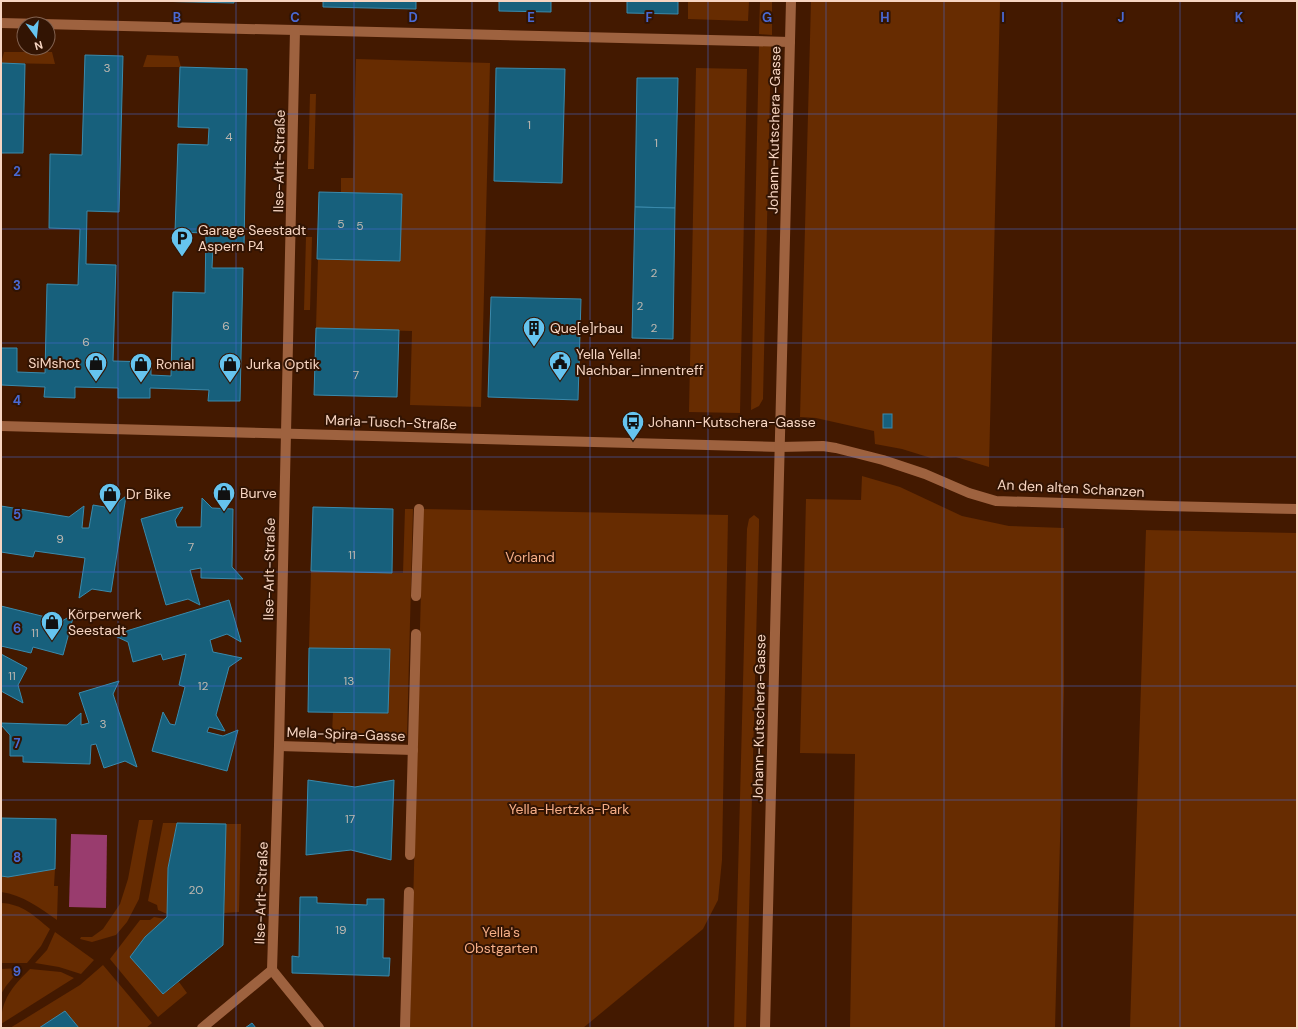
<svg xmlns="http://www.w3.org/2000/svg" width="1298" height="1029" viewBox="0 0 1298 1029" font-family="'DM Sans',sans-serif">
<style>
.green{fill:#672c01}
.water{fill:#993c6e}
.building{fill:#17607c;stroke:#3a8aac}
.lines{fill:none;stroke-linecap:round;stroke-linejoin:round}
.minor{stroke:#9e623f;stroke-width:10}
.grid{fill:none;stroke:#4969d4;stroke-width:1;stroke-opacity:0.55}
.labels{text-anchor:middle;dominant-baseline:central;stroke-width:4;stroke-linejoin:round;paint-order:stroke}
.number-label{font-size:12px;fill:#bfb8b0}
.street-label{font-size:14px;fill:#f7d5c2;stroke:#321403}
.poi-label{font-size:14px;fill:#f7d5c2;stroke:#321403;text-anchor:start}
.park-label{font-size:14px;fill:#f6ae87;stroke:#321403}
.grid-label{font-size:13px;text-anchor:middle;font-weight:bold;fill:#4969d4;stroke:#321403;stroke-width:4;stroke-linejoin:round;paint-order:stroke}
</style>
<rect width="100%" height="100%" fill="#431900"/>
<g class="green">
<polygon points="688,1 749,1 748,21 688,19"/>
<polygon points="760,1 772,1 772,35 759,34"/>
<polygon points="811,1 1000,1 989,467 956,457 931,458 902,449 875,444 874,431 816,418 800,417"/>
<polygon points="759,46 771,46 763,399 759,406 751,410"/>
<polygon points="4,52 52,52 55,64 1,63"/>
<polygon points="147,55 178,56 181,67 143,67"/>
<polygon points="356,59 490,63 481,407 410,405 412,331 316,328 318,259 400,260 402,194 341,193 341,178 353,178"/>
<polygon points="696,68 747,69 740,413 689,412"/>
<polygon points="310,94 316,94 314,169 308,169"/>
<polygon points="306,237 312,237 310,310 304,310"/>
<polygon points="862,476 900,487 962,516 1009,526 1064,528 1064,693 1055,1028 850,1028 855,754 800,753 806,499 861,500"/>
<polygon points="405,509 413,509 407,736 332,734 333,712 388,713 390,649 309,648 311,571 403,573"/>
<polygon points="423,509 728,515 722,860 718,900 703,929 583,1028 410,1028"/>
<polygon points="754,515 759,519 759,526 746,1028 734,1028 747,529 749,519"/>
<polygon points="1146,530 1297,533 1297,1028 1130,1028"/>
<polygon points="139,820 153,820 139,899 127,922 116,935 92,942 80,939 81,937 92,937 103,929 120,904 128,879"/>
<polygon points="163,823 177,823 168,868 167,914 158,910 157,905 148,901"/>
<polygon points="226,824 241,824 239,912 224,913"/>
<path d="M55,869L54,886H58L57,920C40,908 23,895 1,892V876L8,877Z"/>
<path d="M1,903C23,904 34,916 50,929L41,946L27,963H1Z"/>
<polygon points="154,917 165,919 145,937 130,957 163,994 179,982 187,993 158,1017 110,959 140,920 150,920"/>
<polygon points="55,932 94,960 81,974 59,967 35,963 47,950"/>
<polygon points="103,965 152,1023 146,1028 79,1028 65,1012 39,1028 10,1028 80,985"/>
<polygon points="21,968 6,986 1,994 1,969"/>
<path d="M30,969L61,972L74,978L1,1024C1,999 13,986 30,969Z"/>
</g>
<polygon class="water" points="71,834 107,835 106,908 69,907"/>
<g class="building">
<polygon points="152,1 234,1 234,3"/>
<polygon points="323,1 416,1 416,9 323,7"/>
<polygon points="499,1 551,1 551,12 499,11"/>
<polygon points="627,1 678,1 678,14 627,13"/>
<polygon points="85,55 123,56 119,212 87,211 86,264 116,265 113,361 151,362 151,375 171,376 173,292 205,293 206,233 175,232 178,144 208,145 209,128 178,127 180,67 247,69 244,248 213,247 212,268 243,268 240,401 208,401 209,390 150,388 150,398 118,398 118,388 75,387 75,398 44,397 45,387 1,385 1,348 17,348 17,372 45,373 47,284 78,285 80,229 49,228 50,154 82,155"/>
<polygon points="1,63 25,64 23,153 1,153"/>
<polygon points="496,68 565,69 562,183 494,181"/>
<polygon points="637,78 678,78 675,208 635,207"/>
<polygon points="319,192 402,194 400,261 317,259"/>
<polygon points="635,207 675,208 673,339 632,338"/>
<polygon points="491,297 581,299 578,400 488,397"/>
<polygon points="316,328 399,330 397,397 314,395"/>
<rect x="883" y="414" width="9" height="14"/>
<polygon points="126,496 111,592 92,589 79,598 85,558 35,551 33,557 1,552 1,506 69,517 84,506 82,528 89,528 93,505 111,508"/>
<polygon points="202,498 212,508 233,509 232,567 243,579 201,578 201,568 190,570 200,605 188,599 166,605 141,519 183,507 175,520 177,527 201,527"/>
<polygon points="313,507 393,509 392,573 311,571"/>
<polygon points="229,600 241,642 227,634 210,640 213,652 242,658 229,667 216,715 225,731 209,727 207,732 223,736 238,730 227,771 152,751 163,712 170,724 175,725 185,687 179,685 186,654 163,660 161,654 133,662 128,642 113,635"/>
<polygon points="1,606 62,621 74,614 63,655 33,647 31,653 1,646"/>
<polygon points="309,648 390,649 388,713 308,712"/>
<polygon points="1,654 27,668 18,685 23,703 1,691"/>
<polygon points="119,681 113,694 137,767 125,761 104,768 96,744 91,745 90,764 23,762 23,756 10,756 10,735 1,725 1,723 67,725 81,713 81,725 89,723 79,693"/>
<polygon points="308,780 355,787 394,780 391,860 351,850 306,855"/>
<polygon points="1,818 56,819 55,869 8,877 1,876"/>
<polygon points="177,823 226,824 223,945 163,994 130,957 145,937 167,917 168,868"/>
<polygon points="300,897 317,897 317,903 367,905 367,899 384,899 383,958 390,958 389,976 292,973 292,956 299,957"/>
<polygon points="65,1011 79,1028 39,1028"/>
<polygon points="252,1023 256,1028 245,1028"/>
</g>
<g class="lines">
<g class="minor">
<polyline points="1,23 790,42"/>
<polyline points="1,426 780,447 823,446 836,448 883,460 925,474 969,493 996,501 1165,506 1297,509"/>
<polyline points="416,596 419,509"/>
<polyline points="279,746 413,750"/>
<polyline points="410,855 416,634"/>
<polyline points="272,970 319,1028"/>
<polyline points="202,1028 272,970 279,746 295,30"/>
<polyline points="405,1028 409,892"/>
<polyline points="765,1028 791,1"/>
</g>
</g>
<path class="grid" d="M118,1V1028M236,1V1028M354,1V1028M472,1V1028M590,1V1028M708,1V1028M826,1V1028M944,1V1028M1062,1V1028M1180,1V1028M1,114H1297M1,229H1297M1,343H1297M1,457H1297M1,572H1297M1,686H1297M1,800H1297M1,915H1297"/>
<defs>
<g id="parking-pin" transform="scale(1.15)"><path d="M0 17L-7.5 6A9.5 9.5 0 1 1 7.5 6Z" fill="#66c4ef" stroke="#321403"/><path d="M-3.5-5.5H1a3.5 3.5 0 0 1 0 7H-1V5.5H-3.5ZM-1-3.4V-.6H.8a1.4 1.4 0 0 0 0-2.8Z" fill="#111"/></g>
<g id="building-pin" transform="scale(1.15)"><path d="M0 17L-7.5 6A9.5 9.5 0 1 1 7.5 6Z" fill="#66c4ef" stroke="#321403"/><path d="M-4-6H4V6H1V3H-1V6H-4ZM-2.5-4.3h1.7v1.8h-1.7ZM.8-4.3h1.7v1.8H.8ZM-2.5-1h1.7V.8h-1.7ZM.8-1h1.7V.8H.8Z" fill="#111"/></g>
<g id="civic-pin" transform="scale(1.15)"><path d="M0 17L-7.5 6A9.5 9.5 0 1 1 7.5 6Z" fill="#66c4ef" stroke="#321403"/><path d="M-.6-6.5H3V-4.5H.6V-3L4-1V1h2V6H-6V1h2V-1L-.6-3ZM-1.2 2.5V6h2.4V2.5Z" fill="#111"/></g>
<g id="shop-pin" transform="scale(1.15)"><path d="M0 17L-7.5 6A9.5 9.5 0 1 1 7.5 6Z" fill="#66c4ef" stroke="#321403"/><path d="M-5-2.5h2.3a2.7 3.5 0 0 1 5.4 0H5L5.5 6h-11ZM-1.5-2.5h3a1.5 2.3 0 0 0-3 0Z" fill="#111"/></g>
<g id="bus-pin" transform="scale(1.15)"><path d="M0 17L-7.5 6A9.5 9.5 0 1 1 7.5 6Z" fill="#66c4ef" stroke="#321403"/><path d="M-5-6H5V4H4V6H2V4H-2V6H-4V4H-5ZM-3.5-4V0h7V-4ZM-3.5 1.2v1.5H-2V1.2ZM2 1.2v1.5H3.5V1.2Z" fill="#111"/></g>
</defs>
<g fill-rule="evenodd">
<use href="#parking-pin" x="182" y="238"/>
<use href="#building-pin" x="534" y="328"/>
<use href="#civic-pin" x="560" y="362"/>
<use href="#shop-pin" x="96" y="363"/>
<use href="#shop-pin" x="141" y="364"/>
<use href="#shop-pin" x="230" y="364"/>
<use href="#bus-pin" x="633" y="422"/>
<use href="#shop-pin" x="224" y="493"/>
<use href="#shop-pin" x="110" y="494"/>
<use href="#shop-pin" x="52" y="622"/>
</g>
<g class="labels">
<g class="number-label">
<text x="107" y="68">3</text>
<text x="529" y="125">1</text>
<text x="229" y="137">4</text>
<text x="656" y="143">1</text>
<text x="341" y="224">5</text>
<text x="360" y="226">5</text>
<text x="654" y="273">2</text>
<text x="640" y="306">2</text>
<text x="226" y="326">6</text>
<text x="654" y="328">2</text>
<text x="86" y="342">6</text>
<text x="356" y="375">7</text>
<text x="60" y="539">9</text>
<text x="191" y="547">7</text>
<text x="352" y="555">11</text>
<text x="35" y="633">11</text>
<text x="12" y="676">11</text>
<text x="349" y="681">13</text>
<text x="203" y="686">12</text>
<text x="103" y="724">3</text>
<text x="350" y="819">17</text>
<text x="196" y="890">20</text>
<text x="341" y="930">19</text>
</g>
<g class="street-label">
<text transform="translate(774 130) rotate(-89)">Johann-Kutschera-Gasse</text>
<text transform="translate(279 161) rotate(-89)">Ilse-Arlt-Straße</text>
<text transform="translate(391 422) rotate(2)">Maria-Tusch-Straße</text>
<text transform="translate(1071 488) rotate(3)">An den alten Schanzen</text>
<text transform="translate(269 569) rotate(-89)">Ilse-Arlt-Straße</text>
<text transform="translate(759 718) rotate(-89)">Johann-Kutschera-Gasse</text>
<text transform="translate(346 734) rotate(2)">Mela-Spira-Gasse</text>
<text transform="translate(261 893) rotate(-88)">Ilse-Arlt-Straße</text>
</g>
<g class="poi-label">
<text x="198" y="230">Garage Seestadt<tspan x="198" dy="16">Aspern P4</tspan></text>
<text x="550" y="328">Que[e]rbau</text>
<text x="576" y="354">Yella Yella!<tspan x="576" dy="16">Nachbar_innentreff</tspan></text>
<text x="80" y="363" text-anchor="end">SiMshot</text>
<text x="156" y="364">Ronial</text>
<text x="246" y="364">Jurka Optik</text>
<text x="648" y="422">Johann-Kutschera-Gasse</text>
<text x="240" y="493">Burve</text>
<text x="126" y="494">Dr Bike</text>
<text x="68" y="614">Körperwerk<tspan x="68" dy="16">Seestadt</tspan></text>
</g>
<g class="park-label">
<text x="530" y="557">Vorland</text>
<text x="569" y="809">Yella-Hertzka-Park</text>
<text x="501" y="932">Yella's<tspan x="501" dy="16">Obstgarten</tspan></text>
</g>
</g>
<g class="grid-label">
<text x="177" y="22">B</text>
<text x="295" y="22">C</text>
<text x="413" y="22">D</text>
<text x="531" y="22">E</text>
<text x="649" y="22">F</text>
<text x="767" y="22">G</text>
<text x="885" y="22">H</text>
<text x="1003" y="22">I</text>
<text x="1121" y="22">J</text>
<text x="1239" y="22">K</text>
<text x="17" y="176">2</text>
<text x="17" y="290">3</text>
<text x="17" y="405">4</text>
<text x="17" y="519">5</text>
<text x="17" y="633">6</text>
<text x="17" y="748">7</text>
<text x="17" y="862">8</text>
<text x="17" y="976">9</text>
</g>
<rect width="1298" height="1029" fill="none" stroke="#f7d5c2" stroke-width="4"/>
<g transform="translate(36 36) rotate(165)"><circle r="19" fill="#321403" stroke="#81614f"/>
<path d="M0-3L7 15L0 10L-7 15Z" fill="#66c4ef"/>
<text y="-6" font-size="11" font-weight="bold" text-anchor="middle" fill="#f7d5c2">N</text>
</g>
</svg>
